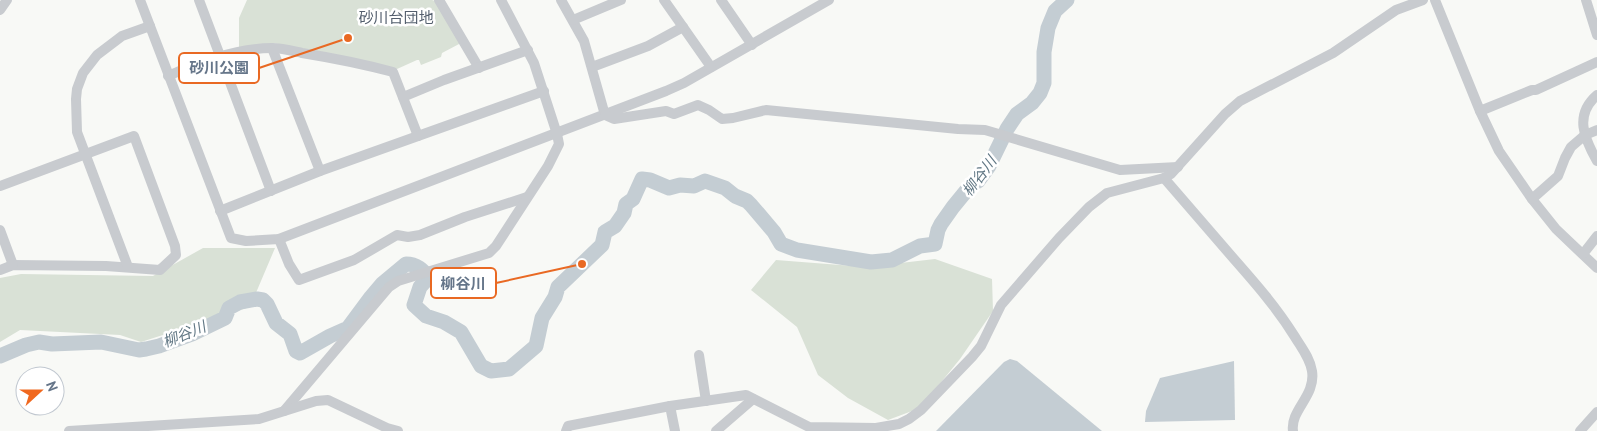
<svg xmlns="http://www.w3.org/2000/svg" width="1597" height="431" viewBox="0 0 1597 431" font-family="'PT Sans','Noto Sans JP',sans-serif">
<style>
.green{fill:#d9e1d6}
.water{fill:#c4cdd3}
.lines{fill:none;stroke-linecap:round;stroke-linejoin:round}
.river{stroke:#c4cdd3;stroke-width:15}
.street{stroke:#c8cbcf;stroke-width:10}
.labels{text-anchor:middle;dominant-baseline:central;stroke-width:5;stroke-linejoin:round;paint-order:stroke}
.neighbourhood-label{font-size:15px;fill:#545f6e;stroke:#fff}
.water-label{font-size:15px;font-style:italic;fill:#617784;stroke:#fff}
.leader{fill:none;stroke:#e96923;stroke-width:2}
.callout-dot{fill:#e96923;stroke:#fff;stroke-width:2}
.callout{fill:#fff;stroke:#e96923;stroke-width:2}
.callout-label{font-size:15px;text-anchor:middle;font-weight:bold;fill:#657589}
</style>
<rect width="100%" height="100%" fill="#f8f9f6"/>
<g class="green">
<polygon points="247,0 432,0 438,2 461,43 442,53 441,57 421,65 419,60 417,60 397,69 274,43 239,49 239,18"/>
<polygon points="203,248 275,248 250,307 141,342 120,335 20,330 0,342 0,278 21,274 153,276"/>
<polygon points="935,259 992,279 993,311 960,359 920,408 888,420 848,398 818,375 797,327 751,290 776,260 866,267"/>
</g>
<g class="water">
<polygon points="1010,359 1017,361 1102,431 936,431 1004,362"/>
<polygon points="1234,361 1235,420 1145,422 1146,411 1160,378"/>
</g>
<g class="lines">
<path class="river" d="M0,356L26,345L39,342L52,344L101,342L139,350L146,349L159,346L192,334L225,318L229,308L240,302L257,299L263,300L267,304L276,323L290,334L296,351L300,353L330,336L348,328L371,297L382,284L406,264C416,264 424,270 428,278L420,287L414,305L426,316L444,322L461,332L481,366L491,371L509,369L536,346L542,318L555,297L558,287L602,245L605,232L615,226L624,213L626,204L633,199L642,179L650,180L669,188L680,185L694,186L705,181L725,188L735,196L747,201L751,205L774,232L781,244L797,250L871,262L892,260L920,246L935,244L938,230L941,224L953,207L971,185L978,181L989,166L1007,129L1017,114L1032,103L1040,93L1044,83V52L1048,28L1055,11L1067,0"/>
<g class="street">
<polyline points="140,0 231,238 246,241 279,239 666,91 684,83 829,0"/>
<polyline points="199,0 271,191"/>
<polyline points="439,0 479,68"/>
<polyline points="561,0 584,41 605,115"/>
<polyline points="664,0 711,67"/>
<polyline points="721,0 752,45"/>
<polyline points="1435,0 1480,111 1499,151 1532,199 1556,229 1597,268"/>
<polyline points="1586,0 1597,35"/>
<polyline points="0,10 7,0"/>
<polyline points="573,20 621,0"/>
<polyline points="272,48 320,171"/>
<polyline points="592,67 648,46 683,27"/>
<path d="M168,76C199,62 238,48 272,48C282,48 293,51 302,53C333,58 363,64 393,72L418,136"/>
<path d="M1597,95C1574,115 1584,138 1597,161"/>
<polyline points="403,97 444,80 528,50"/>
<polyline points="1480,111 1532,90 1536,90 1597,62"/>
<polyline points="605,115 614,119 666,111 674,114 698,105 709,110 722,119 733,118 766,110 958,129 985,130 1120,170 1178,167"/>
<path d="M1164,178C1187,205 1211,232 1234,259C1256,284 1277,308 1295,337C1301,347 1310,358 1312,371C1316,396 1290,410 1293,431"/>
<polyline points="0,186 134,136 175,246 176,255 160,270 106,266 13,265 0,270"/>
<polyline points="1532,199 1558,176 1565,158 1571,147 1585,135 1597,130"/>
<polyline points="220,211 320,171 544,91"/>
<polyline points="0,230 13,265"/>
<polyline points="279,239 289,264 299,280 354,260 397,235 408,237 420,235 465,217 527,197"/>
<polyline points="1583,254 1597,236"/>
<polyline points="128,267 77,132 76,99 77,89 83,73 97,55 122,36 150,26"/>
<polyline points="699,355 706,401"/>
<polyline points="670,406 675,431"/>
<polyline points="284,411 389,287 398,281 489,253 496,246 548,166 559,144 557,134 534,63 501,0"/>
<polyline points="69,431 259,419 316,401 328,400 387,428 398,431"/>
<polyline points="566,431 568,426 670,406 746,395 809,427 876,428 899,424 909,419 921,410 972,357 981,346 1001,305 1059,238 1089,207 1107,193 1164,178 1171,174 1225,114 1240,101 1333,53 1396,10 1423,0"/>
<polyline points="716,431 753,399"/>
<polyline points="1580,431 1597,412"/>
</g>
</g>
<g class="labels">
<g class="neighbourhood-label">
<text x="396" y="17">砂川台団地</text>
</g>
<g class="water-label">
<text transform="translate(979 176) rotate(-53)">柳谷川</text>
<text transform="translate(184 334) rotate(-22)">柳谷川</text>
</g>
</g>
<path class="leader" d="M348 38L259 68M582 264L496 283"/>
<g class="callout-dot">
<circle cx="348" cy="38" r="5"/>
<circle cx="582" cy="264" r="5"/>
</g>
<g class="callout">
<rect x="179" y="53" width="80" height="30" rx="5"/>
<rect x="431" y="268" width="65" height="30" rx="5"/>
</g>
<g class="callout-label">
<text x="219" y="73">砂川公園</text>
<text x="463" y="289">柳谷川</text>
</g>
<g transform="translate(40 391) rotate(69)"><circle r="24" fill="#ffffff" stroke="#c1c8d0"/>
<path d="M0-4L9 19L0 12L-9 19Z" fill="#f0681e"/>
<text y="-8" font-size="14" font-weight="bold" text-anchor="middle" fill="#657589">N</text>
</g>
</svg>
